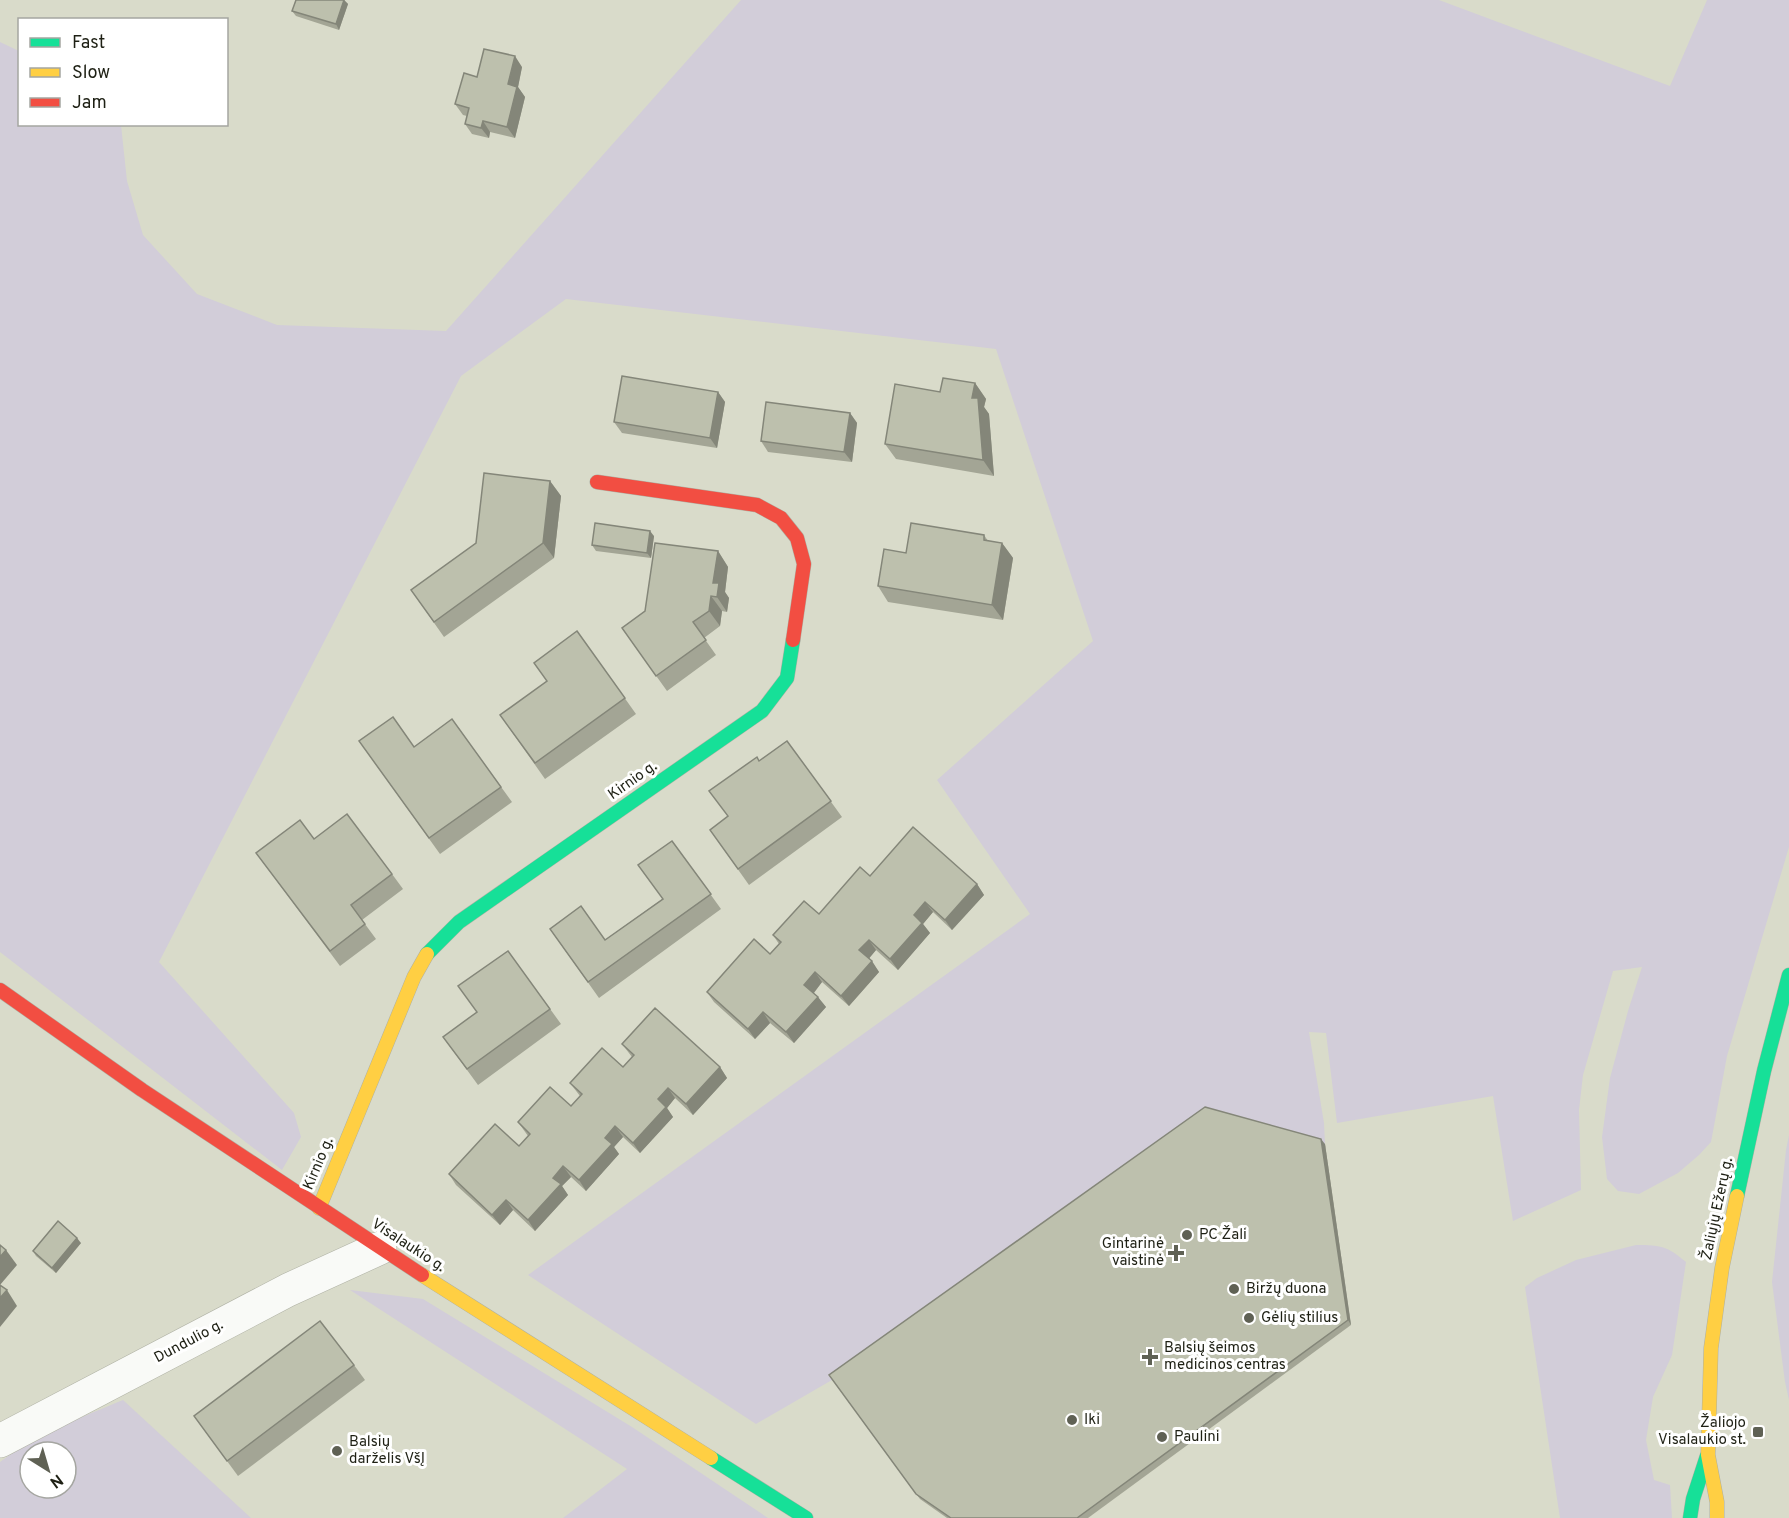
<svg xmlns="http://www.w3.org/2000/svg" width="1789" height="1518" viewBox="0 0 1789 1518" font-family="Overpass,sans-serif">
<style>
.green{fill:#d2cdd9;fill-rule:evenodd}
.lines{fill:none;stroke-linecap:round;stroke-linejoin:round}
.street-casing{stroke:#afb1a4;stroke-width:34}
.fast-casing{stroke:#afb1a4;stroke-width:15}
.slow-casing{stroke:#afb1a4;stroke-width:15}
.jam-casing{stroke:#afb1a4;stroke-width:15}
.street{stroke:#f9faf7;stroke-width:33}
.fast{stroke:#16e098;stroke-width:14}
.slow{stroke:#ffcf43;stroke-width:14}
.jam{stroke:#f24e42;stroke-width:14}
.wall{fill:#a3a595}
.shaded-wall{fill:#848679}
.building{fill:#bdc0ad;stroke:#848679;stroke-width:1.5}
.poi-dot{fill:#5f6154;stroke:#fff;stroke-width:2}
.labels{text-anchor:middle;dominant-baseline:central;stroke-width:6;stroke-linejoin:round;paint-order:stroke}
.street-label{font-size:15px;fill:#1e2014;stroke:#fff}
.poi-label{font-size:15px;fill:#1e2014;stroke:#fff;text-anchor:start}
</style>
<rect width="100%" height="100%" fill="#d9dbca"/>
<g class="green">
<polygon points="741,0 1439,0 1670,86 1707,0 1789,0 1789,847 1727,1056 1711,1142 1699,1155 1678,1173 1639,1194 1618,1191 1607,1179 1602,1137 1610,1078 1628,1011 1642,967 1613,971 1583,1075 1579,1110 1581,1190 1513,1221 1493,1096 1337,1123 1326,1033 1309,1032 1324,1123 1325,1144 1208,1112 832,1380 756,1424 528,1275 1030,914 937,780 1093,641 996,349 566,299 461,376 159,962 294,1113 301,1137 282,1170 0,952 0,42 19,51 20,124 121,125 127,181 143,235 197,294 277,325 446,331"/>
<polygon points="1789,1135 1789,1400 1785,1382 1772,1282 1786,1150"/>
<path d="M1636,1245C1661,1245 1667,1246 1686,1262L1672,1355L1653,1397L1646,1440L1654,1480L1670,1485L1672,1518H1560L1525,1287L1537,1278L1576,1260Z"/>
<polygon points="350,1290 423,1299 632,1427 768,1518 563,1518 627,1469"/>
<path d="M123,1400L251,1518H0V1462C37,1434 80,1418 123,1400ZM30,1452H66V1488H30Z"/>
</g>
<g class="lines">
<g class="street-casing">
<polyline id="street" points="0,1441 288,1290 380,1248"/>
</g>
<g class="fast-casing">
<g id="fast">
<polyline points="427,954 459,922 762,711 787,678 793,640"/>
<polyline points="1737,1196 1764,1071 1789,975"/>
<polyline points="711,1458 806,1518"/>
<polyline points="1690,1518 1693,1499 1707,1456"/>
</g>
</g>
<g class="slow-casing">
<g id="slow">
<polyline points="319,1208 414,977 427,954"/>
<polyline points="422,1275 711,1458"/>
<polyline points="1717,1518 1717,1502 1708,1455 1711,1348 1722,1268 1737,1196"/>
</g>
</g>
<g class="jam-casing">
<g id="jam">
<polyline points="597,482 757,505 781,518 797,538 804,564 793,640"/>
<polyline points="0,990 142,1090 422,1275"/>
</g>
</g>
<use href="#street" class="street"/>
<use href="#fast" class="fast"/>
<use href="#slow" class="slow"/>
<use href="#jam" class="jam"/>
</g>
<g class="wall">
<polygon points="296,0 344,0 348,4 339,30 296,16 292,11"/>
<polygon points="522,67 518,87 525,97 515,138 490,132 489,138 472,134 465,124 467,116 463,115 455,104 477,77"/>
<polygon points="975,383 986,399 984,407 989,414 994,476 896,459 885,444 940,392"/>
<polygon points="718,392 725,402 717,448 622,433 614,422"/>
<polygon points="850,413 857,423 852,462 768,452 761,441"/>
<polygon points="550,481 561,496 554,558 444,637 411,590 476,543"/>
<polygon points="984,535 988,541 1002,543 1013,558 1003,620 888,602 878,586"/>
<polygon points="654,536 651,558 596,551 592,545"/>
<polygon points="718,551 728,567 725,592 729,598 727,612 722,611 720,626 704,638 716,655 667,691 622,628 645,611"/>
<polygon points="577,631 636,714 545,779 500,715 547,681"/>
<polygon points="452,719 512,802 440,854 359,741 414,747"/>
<polygon points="787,741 842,817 749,885 710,830 728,817 759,761"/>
<polygon points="314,839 392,874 403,889 362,920 376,939 340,966 256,853"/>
<polygon points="672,841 721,909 599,998 550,929 605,940 662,899"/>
<polygon points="870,876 977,884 984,895 952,930 933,912 923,924 930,933 898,970 876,950 869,958 879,972 849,1006 822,982 814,993 826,1007 794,1043 770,1023 755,1039 714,1002 707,992 770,954 779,944 773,935 819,914"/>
<polygon points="508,951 561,1024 478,1085 443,1037 477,1013"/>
<polygon points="622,1044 720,1067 727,1078 693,1115 675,1098 667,1108 673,1117 640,1153 623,1137 614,1147 619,1154 586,1191 571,1177 562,1186 568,1195 535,1231 513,1210 500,1225 456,1185 449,1174 519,1146 528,1136 518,1122 571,1106 580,1096 570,1083 623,1067 632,1057"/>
<polygon points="1325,1144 1351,1325 1088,1518 947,1518 920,1499 829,1375"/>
<polygon points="81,1243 56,1273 36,1256 33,1251"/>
<polygon points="354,1365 365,1380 238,1476 194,1416"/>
</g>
<g class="shaded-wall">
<polygon points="344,0 348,4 339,30 336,24"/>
<polygon points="515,56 522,67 518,87 525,97 515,138 507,127 508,84"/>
<polygon points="483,121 490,132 489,138 481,128"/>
<polygon points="975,383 986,399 984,407 989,414 994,476 983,460 972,398"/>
<polygon points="718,392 725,402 717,448 710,438"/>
<polygon points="850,413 857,423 852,462 844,452"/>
<polygon points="550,481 561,496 554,558 543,543"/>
<polygon points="650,531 654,536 651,558 647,553"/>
<polygon points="1002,543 1013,558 1003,620 992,605"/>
<polygon points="718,551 728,567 725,592 729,598 727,612 717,597 713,583"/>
<polygon points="711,596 722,611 720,626 709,611"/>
<polygon points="977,884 984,895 952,930 945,920"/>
<polygon points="925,902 933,912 923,924 930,933 898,970 890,959 914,915"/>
<polygon points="869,940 876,950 867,961 859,950"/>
<polygon points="872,961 879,972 849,1006 841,996"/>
<polygon points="815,972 822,982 812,995 804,985"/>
<polygon points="818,997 826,1007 794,1043 786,1032"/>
<polygon points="763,1012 770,1023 755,1039 748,1029"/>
<polygon points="720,1067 727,1078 693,1115 686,1104"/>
<polygon points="668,1088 675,1098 667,1108 673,1117 640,1153 633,1143 658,1099"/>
<polygon points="615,1126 623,1137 614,1147 619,1154 586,1191 579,1180 605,1138"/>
<polygon points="1321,1139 1325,1144 1351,1325 1348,1320"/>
<polygon points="563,1166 571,1177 562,1186 568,1195 535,1231 528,1220 553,1178"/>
<polygon points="506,1200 513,1210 500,1225 492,1215"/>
<polygon points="77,1238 81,1243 56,1273 52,1268"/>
<polygon points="6,1250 17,1265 0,1285 0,1257"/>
<polygon points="7,1290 17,1306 0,1327 0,1298"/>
</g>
<g class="building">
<polygon points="296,0 344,0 336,24 292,11"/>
<polygon points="484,49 515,56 508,84 517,87 507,127 483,121 481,128 465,124 469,108 455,104 464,73 477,77"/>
<polygon points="622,376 718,392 710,438 614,422"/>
<polygon points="943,378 975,383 972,398 978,398 983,460 885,444 895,384 940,392"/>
<polygon points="766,402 850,413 844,452 761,441"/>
<polygon points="484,473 550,481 543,543 434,622 411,590 476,543"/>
<polygon points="595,523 650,531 647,553 592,545"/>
<polygon points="911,523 984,535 984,540 1002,543 992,605 878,586 884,549 906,553"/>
<polygon points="655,543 718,551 713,583 719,583 717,597 711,596 709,611 693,622 706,640 656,676 622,628 645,611"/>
<polygon points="577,631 625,698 535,763 500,715 547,681 534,663"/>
<polygon points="393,717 414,747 452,719 501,787 429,838 359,741"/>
<polygon points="787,741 831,801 738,869 710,830 728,816 709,791 757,757 759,761"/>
<polygon points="347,814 392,874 351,905 365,924 330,951 256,853 300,820 314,839"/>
<polygon points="913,827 977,884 945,920 925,902 914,915 922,923 890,959 869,940 859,950 872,961 841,996 815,972 804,985 818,997 786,1032 763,1012 748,1029 707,992 754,939 770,954 781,942 773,935 804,901 819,914 860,867 870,876"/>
<polygon points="672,841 711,894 588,982 550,929 581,906 605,940 663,899 638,865"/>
<polygon points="508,951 550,1009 467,1069 443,1037 477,1012 458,986"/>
<polygon points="655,1008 720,1067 686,1104 668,1088 658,1099 666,1107 633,1143 615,1126 605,1138 612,1144 579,1180 563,1166 553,1178 561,1184 528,1220 506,1200 492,1215 449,1174 495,1124 519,1146 530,1134 518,1122 550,1087 571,1106 582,1094 570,1083 602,1048 623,1067 634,1055 622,1044"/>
<polygon points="1205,1107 1321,1139 1348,1320 1077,1518 951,1518 916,1494 829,1375"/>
<polygon points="58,1221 77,1238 52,1268 33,1251"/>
<polygon points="0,1245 6,1250 0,1257"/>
<polygon points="0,1285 7,1290 0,1298"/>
<polygon points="320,1321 354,1365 227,1461 194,1416"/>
</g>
<g class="poi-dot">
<circle cx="1187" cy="1235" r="6"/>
<path d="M1173 1244h6v6h6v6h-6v6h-6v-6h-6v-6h6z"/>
<circle cx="1234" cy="1289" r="6"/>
<circle cx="1249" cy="1318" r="6"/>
<path d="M1147 1348h6v6h6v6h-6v6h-6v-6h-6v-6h6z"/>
<circle cx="1072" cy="1420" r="6"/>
<rect x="1752" y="1426" width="12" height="12" rx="3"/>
<circle cx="1162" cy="1437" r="6"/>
<circle cx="337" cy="1451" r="6"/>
</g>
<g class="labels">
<g class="street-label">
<text transform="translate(633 781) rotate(-35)">Kirnio g.</text>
<text transform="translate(319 1164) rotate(-67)">Kirnio g.</text>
<text transform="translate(1718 1209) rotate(-78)">Žaliųjų Ežerų g.</text>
<text transform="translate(408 1246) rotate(33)">Visalaukio g.</text>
<text transform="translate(189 1342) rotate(-28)">Dundulio g.</text>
</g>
<g class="poi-label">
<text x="1199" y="1235">PC Žali</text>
<text x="1164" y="1244" text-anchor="end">Gintarinė<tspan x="1164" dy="17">vaistinė</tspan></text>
<text x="1246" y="1289">Biržų duona</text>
<text x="1261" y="1318">Gėlių stilius</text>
<text x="1164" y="1348">Balsių šeimos<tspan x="1164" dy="17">medicinos centras</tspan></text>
<text x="1084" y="1420">Iki</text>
<text x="1746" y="1423" text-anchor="end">Žaliojo<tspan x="1746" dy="17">Visalaukio st.</tspan></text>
<text x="1174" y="1437">Paulini</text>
<text x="349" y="1442">Balsių<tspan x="349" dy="17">darželis VšĮ</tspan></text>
</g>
</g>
<rect x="18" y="18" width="210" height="108" fill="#ffffff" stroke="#a5a6a1" stroke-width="1.5"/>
<rect x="30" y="38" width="30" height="9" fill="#16e098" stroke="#a5a6a1" stroke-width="1.5"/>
<text x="72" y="48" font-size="18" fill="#1e2014">Fast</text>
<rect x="30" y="68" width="30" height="9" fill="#ffcf43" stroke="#a5a6a1" stroke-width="1.5"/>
<text x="72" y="78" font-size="18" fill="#1e2014">Slow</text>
<rect x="30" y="98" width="30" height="9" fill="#f24e42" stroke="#a5a6a1" stroke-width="1.5"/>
<text x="72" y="108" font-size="18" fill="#1e2014">Jam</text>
<g transform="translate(48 1470) rotate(143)"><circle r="28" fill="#ffffff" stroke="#a5a6a1" stroke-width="1.5"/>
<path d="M0-4.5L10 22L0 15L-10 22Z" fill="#5f6154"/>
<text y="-9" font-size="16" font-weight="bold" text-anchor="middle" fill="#1e2014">N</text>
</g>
</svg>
